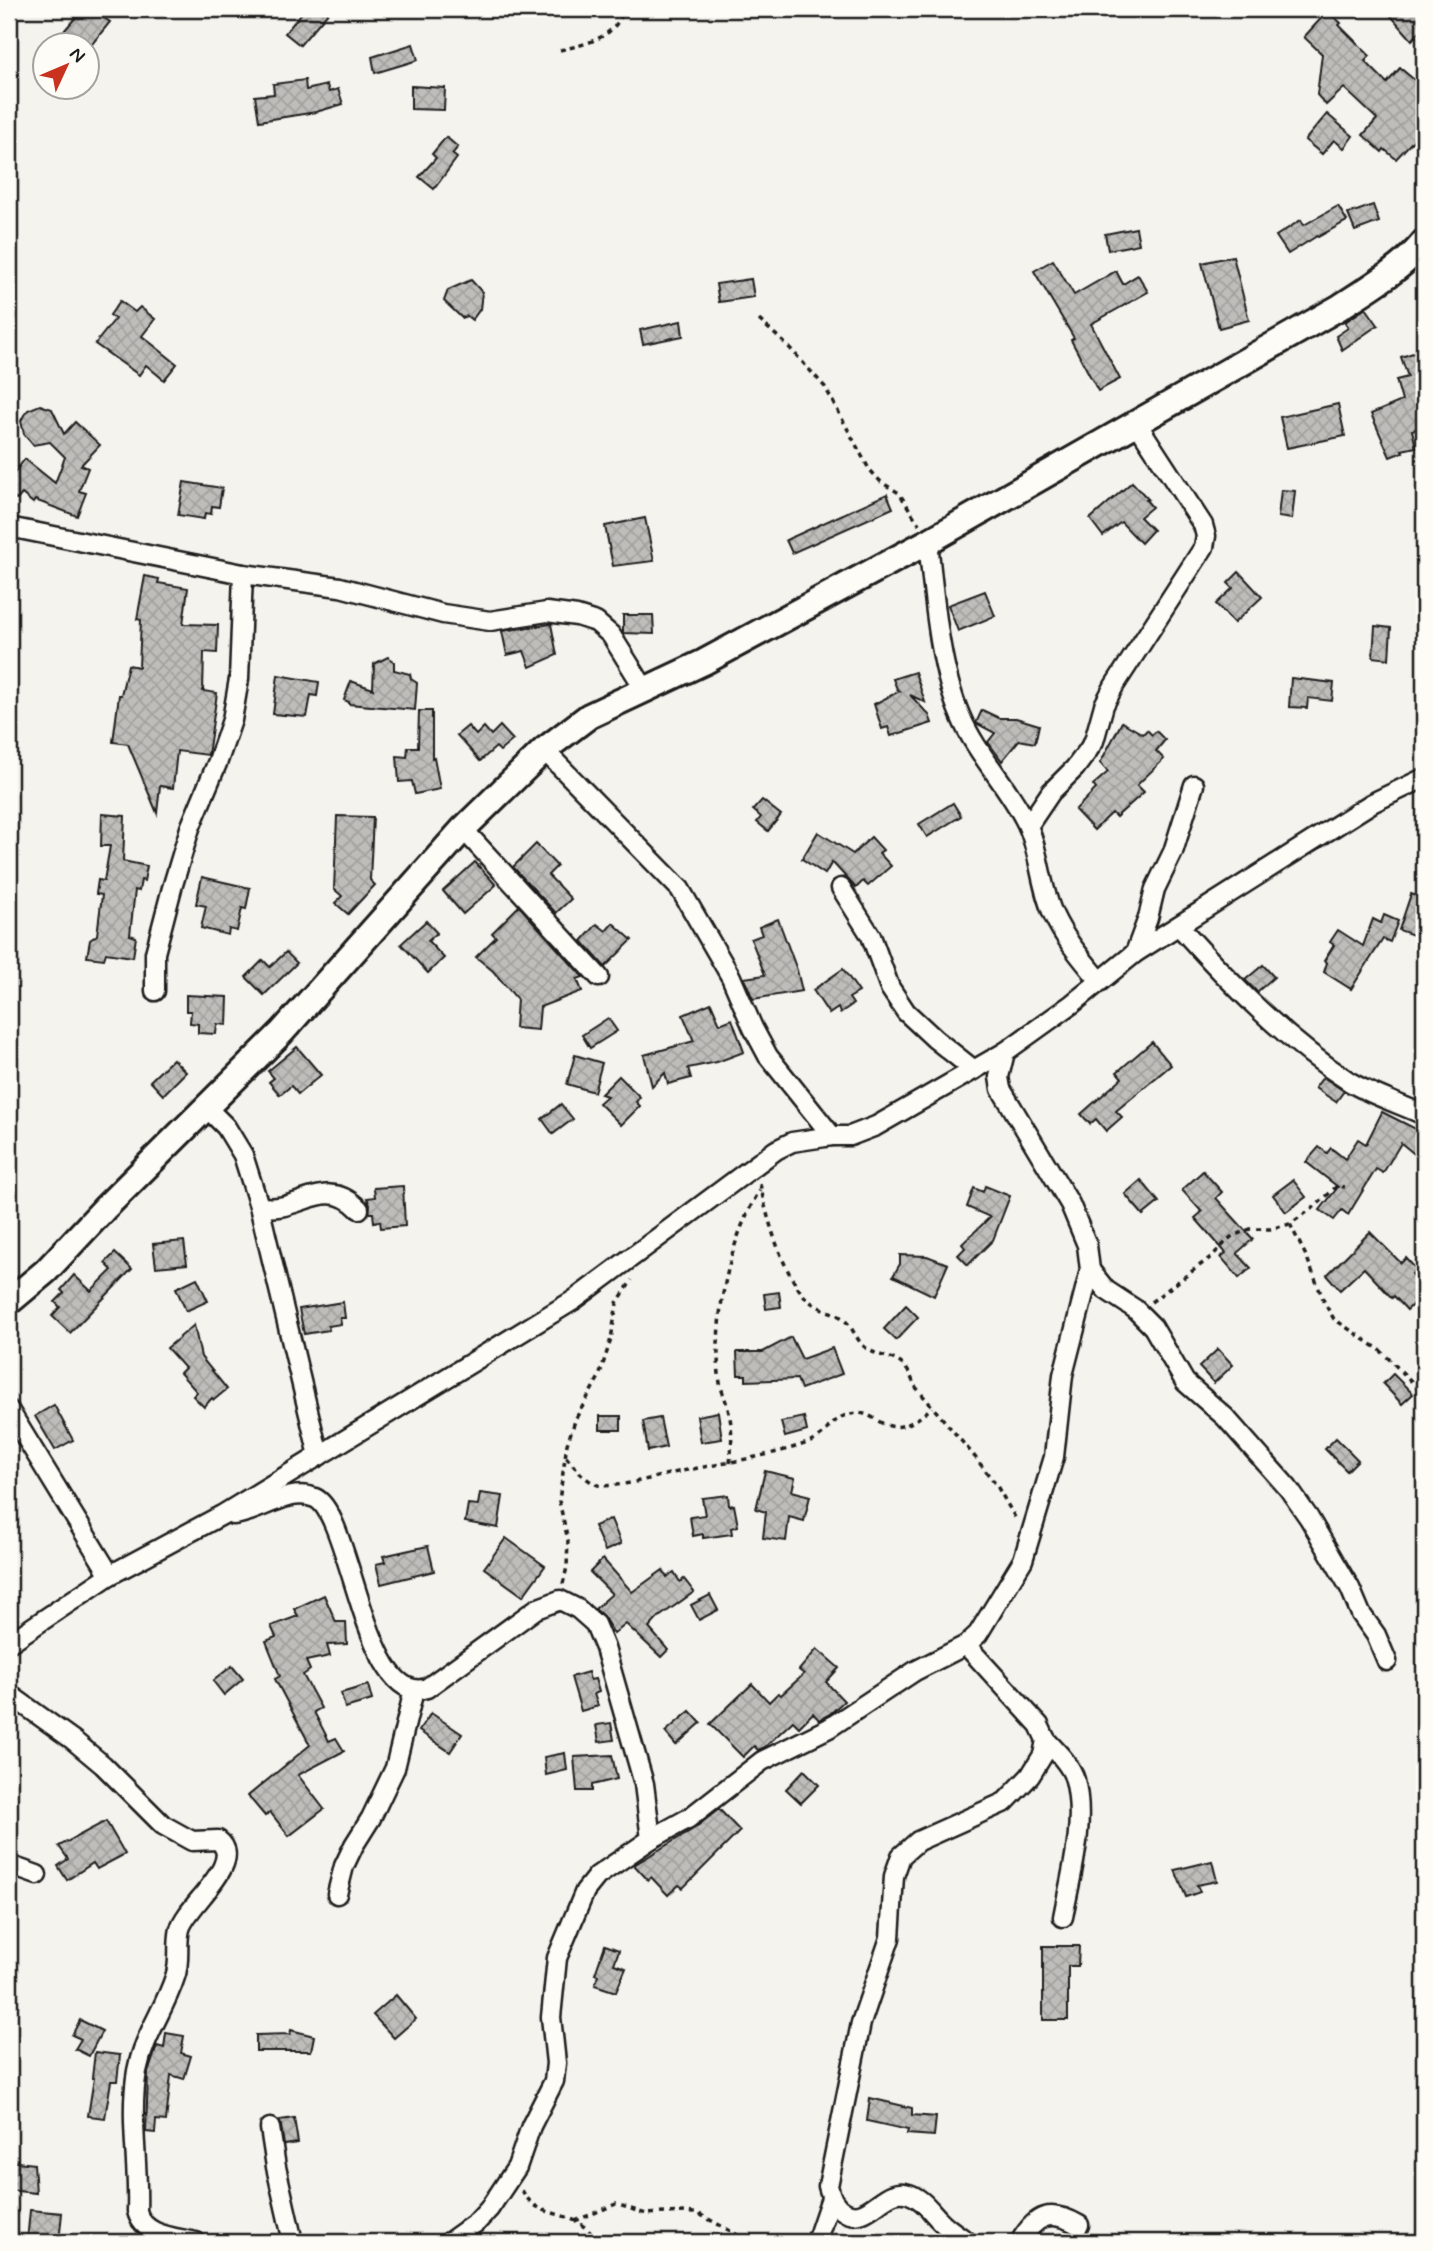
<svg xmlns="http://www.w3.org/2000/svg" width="1433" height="2251" viewBox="0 0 1433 2251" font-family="Mynerve,sans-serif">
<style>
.building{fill:url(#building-cross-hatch);stroke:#1c1c1c;stroke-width:2}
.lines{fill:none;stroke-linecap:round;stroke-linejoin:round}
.street-casing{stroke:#1c1c1c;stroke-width:23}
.secondary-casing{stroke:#1c1c1c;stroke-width:30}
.path{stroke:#1c1c1c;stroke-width:3.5;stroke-dasharray:5 5;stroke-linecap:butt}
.street{stroke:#fdfcf7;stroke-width:18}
.secondary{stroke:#fdfcf7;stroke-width:24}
</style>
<defs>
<pattern id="building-cross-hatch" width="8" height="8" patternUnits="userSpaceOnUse" patternTransform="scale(1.75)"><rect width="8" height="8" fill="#bebdba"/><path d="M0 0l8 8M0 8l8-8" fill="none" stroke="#a3a29f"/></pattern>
</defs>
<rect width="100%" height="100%" fill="#f4f3ee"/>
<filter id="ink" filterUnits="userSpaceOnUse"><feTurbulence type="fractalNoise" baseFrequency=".0143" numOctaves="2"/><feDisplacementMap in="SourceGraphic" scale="14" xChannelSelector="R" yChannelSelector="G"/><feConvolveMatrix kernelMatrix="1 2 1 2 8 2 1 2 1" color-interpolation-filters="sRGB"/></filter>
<g filter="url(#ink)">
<g class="building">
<polygon points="83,9 111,9 103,17 110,22 88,49 88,46 82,46 64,31"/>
<polygon points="305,9 331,9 300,45 285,33"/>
<polygon points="1385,9 1417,9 1424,17 1424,28 1412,40"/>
<polygon points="1328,11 1341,23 1339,25 1370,56 1365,61 1387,83 1400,68 1424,88 1424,129 1396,159 1384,149 1382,152 1363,135 1377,119 1344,88 1326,105 1317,95 1322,54 1304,37"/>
<polygon points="413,44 418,60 375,73 372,57"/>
<polygon points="305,80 306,90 327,85 329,92 338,89 343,104 316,112 259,121 255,96 274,94 273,84"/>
<polygon points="411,86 445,88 444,110 411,109"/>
<polygon points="1327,114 1353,136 1344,148 1334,140 1322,154 1305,140"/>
<polygon points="446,137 458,147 452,154 457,158 434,189 419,177 436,158 432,154"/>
<polygon points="1373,205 1379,222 1355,231 1348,214"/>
<polygon points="1338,206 1347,221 1318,237 1317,236 1288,254 1276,236 1301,220 1304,225"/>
<polygon points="1136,228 1139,244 1108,250 1105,234"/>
<polygon points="1233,256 1249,320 1219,328 1202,263"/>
<polygon points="1053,260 1074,295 1116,271 1123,284 1138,275 1148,292 1091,324 1120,379 1098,391 1071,340 1074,338 1034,271"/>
<polygon points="751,279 754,297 719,302 716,284"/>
<polygon points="471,280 482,292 480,309 472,320 467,316 462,318 444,301 448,290"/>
<polygon points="120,301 135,312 140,307 155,319 142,336 177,364 164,380 146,365 139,375 95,344 115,319 110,315"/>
<polygon points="1366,308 1378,325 1342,350 1336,336 1348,328 1345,322"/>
<polygon points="681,321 683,336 643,344 640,330"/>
<polygon points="1416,352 1424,386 1424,427 1412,430 1416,447 1402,450 1403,452 1390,457 1371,414 1402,401 1396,380 1408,377 1401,357"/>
<polygon points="1338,404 1345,436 1287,448 1280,417"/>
<polygon points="40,405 52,409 64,434 75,422 100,445 81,465 88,468 79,491 86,493 77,516 35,500 33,503 22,494 17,500 9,494 9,479 25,459 55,483 65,457 50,442 33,445 24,434 21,421 24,415 28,410"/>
<polygon points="184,482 222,488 219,507 212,506 211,514 205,513 204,519 178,515"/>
<polygon points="1132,482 1148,499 1146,500 1152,507 1140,517 1153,530 1141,543 1121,522 1103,536 1090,519"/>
<polygon points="1281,490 1295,491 1292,519 1278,517"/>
<polygon points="887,494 893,508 792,553 786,540"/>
<polygon points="645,518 654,561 613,566 605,526"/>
<polygon points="1239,572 1262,597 1234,623 1216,604 1233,588 1228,583"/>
<polygon points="145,576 159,579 158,583 188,588 183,624 218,625 217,653 204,652 203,691 217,693 208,755 177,751 173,788 160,786 157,813 128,744 113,742 119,695 121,695 128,665 139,667 141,620 137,619"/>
<polygon points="985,591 995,616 958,631 948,605"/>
<polygon points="623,615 653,615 654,634 623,633"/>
<polygon points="551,624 557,655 530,667 524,651 507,655 502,631"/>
<polygon points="1375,626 1391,628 1389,659 1373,657"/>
<polygon points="388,657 394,662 394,670 410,674 411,679 417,683 415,710 349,704 349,702 344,700 351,681 373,689 374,664"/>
<polygon points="915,672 925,702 910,695 929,715 932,723 891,736 888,727 882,729 874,704 900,691 897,689 893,679"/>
<polygon points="278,675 319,682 317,696 311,695 307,717 273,714"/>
<polygon points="1291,678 1334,683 1332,701 1308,698 1307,708 1289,707"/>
<polygon points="982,710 999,718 1016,718 1039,725 1035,743 1019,740 1002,761 988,742 995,733 976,723"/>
<polygon points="419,711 432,711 432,758 434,757 440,789 415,794 412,781 399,782 397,756 407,757 408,747 418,747"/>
<polygon points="1122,722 1143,734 1147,730 1152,735 1156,731 1165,740 1156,751 1164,759 1137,785 1144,792 1116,817 1112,813 1094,830 1075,810 1096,789 1093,785 1108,772 1100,763"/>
<polygon points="468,726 476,735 484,727 491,735 500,726 513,740 500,751 496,747 480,761 457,735"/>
<polygon points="762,800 781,815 768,831 757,822 761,817 753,810"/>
<polygon points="953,803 961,816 927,837 919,824"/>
<polygon points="102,814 125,816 123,861 147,866 144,881 141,880 139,891 135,890 130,935 136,937 133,957 106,953 104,959 87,957 90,940 97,935 102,895 96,894 98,880 104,881 110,846 101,846"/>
<polygon points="337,816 373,817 370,880 375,885 348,914 335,903 342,896 334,889"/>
<polygon points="818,832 853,854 871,837 883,850 879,853 891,866 868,886 863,881 856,888 832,862 825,874 802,859"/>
<polygon points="536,844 557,866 548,875 571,899 556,913 513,867"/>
<polygon points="475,862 496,885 463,914 443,891"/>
<polygon points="202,877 250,888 246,909 242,908 237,931 229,929 228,935 201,928 206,906 196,904"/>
<polygon points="1411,894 1424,898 1424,932 1418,930 1416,936 1399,930"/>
<polygon points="519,906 583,977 577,979 582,991 540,1007 538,1030 515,1028 517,999 493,971 476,957 496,937 492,933"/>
<polygon points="1384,915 1398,921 1390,942 1383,939 1351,989 1324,972 1327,963 1324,961 1334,945 1330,942 1338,930 1363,946 1373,919 1381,923"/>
<polygon points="778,919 797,970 802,991 753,999 744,978 765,975 751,939 762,935 759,927"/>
<polygon points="426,921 437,933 428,941 444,958 428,973 401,944"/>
<polygon points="613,923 632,940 605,967 582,941 597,924 606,931"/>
<polygon points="286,952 297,963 264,995 246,977 263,960 270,967"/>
<polygon points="1263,965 1274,977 1257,992 1245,980"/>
<polygon points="843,969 859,992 849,998 853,1004 840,1013 838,1008 829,1014 813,990"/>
<polygon points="186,995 228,997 227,1025 217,1024 216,1034 198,1033 198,1024 190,1023 191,1011 186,1011"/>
<polygon points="711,1003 720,1024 732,1019 744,1052 717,1062 688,1068 691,1078 668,1084 665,1073 652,1086 644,1055 694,1041 683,1015"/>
<polygon points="608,1018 617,1031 590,1048 582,1035"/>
<polygon points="1152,1042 1171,1065 1116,1111 1122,1117 1106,1131 1096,1119 1090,1124 1081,1114 1122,1078 1117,1072"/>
<polygon points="297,1047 321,1075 298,1094 291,1086 280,1095 269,1082 274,1078 268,1071"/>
<polygon points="575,1055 602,1063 594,1092 567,1084"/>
<polygon points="173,1059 186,1072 163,1095 150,1081"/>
<polygon points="619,1076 640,1097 636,1102 640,1106 621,1125 599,1103 607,1096 601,1094"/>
<polygon points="1323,1077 1344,1091 1336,1102 1315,1088"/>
<polygon points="561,1104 573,1119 553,1134 542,1119"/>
<polygon points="1382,1112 1424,1133 1424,1162 1401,1143 1383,1173 1376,1169 1348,1215 1342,1210 1334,1220 1320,1210 1338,1187 1306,1162 1319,1147 1327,1153 1331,1148 1345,1159 1358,1139 1366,1144"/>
<polygon points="1203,1171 1222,1192 1216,1198 1253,1239 1237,1253 1251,1268 1239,1278 1221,1257 1226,1253 1195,1218 1202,1212 1182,1190"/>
<polygon points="1141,1180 1159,1202 1143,1215 1125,1194"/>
<polygon points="1293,1180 1306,1197 1286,1212 1273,1195"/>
<polygon points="403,1186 405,1226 381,1228 380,1221 374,1222 373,1213 369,1213 370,1205 367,1198 375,1197 374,1188"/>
<polygon points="985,1186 1010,1196 993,1240 968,1265 958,1255 965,1248 962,1244 990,1217 967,1207 974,1188 983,1192"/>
<polygon points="1370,1232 1401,1263 1406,1258 1416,1269 1412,1274 1424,1287 1424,1294 1407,1310 1394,1296 1392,1298 1364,1268 1340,1290 1327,1275"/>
<polygon points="184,1241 187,1264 156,1267 153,1244"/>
<polygon points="115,1253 132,1269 70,1333 52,1316 60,1307 55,1302 64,1293 61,1290 74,1275 91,1291 112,1270 105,1263"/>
<polygon points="900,1255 927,1256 948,1264 934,1296 893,1276 900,1264"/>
<polygon points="197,1278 208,1301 186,1311 176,1288"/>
<polygon points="779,1292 781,1307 766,1309 764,1294"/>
<polygon points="343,1302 345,1318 340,1318 341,1324 328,1326 329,1330 304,1334 299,1309"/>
<polygon points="906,1305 918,1317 896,1340 884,1329"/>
<polygon points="194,1325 201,1357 227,1389 214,1400 212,1398 204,1407 193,1396 197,1392 180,1373 185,1368 167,1348"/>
<polygon points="791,1337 802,1359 832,1348 842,1374 801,1389 797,1379 746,1381 746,1375 738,1375 737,1352 763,1352"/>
<polygon points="1218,1349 1233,1365 1214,1383 1199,1367"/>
<polygon points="1393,1374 1413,1394 1402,1404 1383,1384"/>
<polygon points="54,1405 73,1440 55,1450 35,1416"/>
<polygon points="718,1412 722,1439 701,1442 697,1416"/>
<rect x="600" y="1416" width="21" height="14"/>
<polygon points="804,1417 807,1431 785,1437 781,1422"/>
<polygon points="660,1418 666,1447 648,1451 643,1421"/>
<polygon points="1336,1438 1358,1460 1347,1471 1325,1449"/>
<polygon points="765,1471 795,1478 792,1491 810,1496 804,1521 789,1517 786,1541 763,1538 766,1512 756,1509"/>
<polygon points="480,1493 503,1496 498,1528 465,1522 468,1504 478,1505"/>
<polygon points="728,1495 729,1506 734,1505 738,1526 731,1528 732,1534 703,1538 703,1534 693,1536 690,1517 705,1515 702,1498"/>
<polygon points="611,1519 621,1544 605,1551 594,1526"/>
<polygon points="506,1538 545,1566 523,1596 484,1568"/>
<polygon points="428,1546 434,1571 381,1584 376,1564 385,1562 383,1556"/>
<polygon points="603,1559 632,1592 663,1570 667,1577 674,1572 680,1582 684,1579 694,1592 659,1617 649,1628 668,1650 661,1657 626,1624 614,1634 603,1616 595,1609 612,1594 590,1572"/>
<polygon points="324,1595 336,1622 346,1622 347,1644 327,1645 330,1656 306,1661 310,1670 303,1675 321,1708 314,1712 329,1741 336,1738 344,1751 298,1775 324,1809 289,1836 270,1812 265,1816 248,1796 310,1745 275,1679 280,1676 266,1641 276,1637 271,1626 298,1616 294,1609"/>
<polygon points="710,1595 718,1610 699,1620 691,1605"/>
<polygon points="817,1649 839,1668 826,1682 844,1701 830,1714 819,1720 813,1713 799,1727 793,1721 765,1747 758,1750 754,1746 743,1757 710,1724 752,1684 769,1702 778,1693 781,1695 804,1674 799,1670"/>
<polygon points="232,1666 243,1679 224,1695 213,1681"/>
<polygon points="588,1672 590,1680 595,1679 599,1692 594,1694 598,1706 581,1711 571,1677"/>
<polygon points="368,1685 372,1700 345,1708 341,1693"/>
<polygon points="690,1711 701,1723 676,1745 665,1732"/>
<polygon points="431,1713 462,1734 450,1752 419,1731"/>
<polygon points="611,1723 614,1740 599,1742 596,1725"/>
<polygon points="565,1753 567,1770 546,1775 544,1757"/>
<polygon points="612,1755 617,1779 592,1785 592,1791 577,1791 574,1757"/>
<polygon points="804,1770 819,1785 801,1803 786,1789"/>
<polygon points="719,1809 740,1831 683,1888 679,1885 668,1895 651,1877 648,1880 634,1865 695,1828"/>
<polygon points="106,1821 125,1854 97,1869 93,1863 67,1880 58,1866 68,1859 59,1846"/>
<polygon points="1212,1861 1217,1881 1197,1885 1200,1892 1186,1897 1175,1870"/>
<polygon points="605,1945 619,1950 614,1964 626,1968 616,1992 595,1985 598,1975 595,1974"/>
<polygon points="1043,1946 1079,1946 1078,1966 1068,1966 1068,2020 1043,2020"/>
<polygon points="396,1995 416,2019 394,2038 373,2015"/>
<polygon points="80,2020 102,2031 89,2056 75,2049 81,2039 72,2035"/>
<polygon points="291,2030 314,2036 311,2051 256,2051 256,2035 290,2034"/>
<polygon points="166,2033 184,2036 181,2053 191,2056 184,2079 171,2075 166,2121 156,2120 155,2133 146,2132 148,2073 157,2046 164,2048"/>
<polygon points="95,2052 120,2055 117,2081 111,2081 105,2118 88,2116 94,2078 92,2078"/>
<polygon points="870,2098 912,2108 912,2115 936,2117 934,2136 907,2134 908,2130 867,2121"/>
<polygon points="294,2118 298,2143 284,2145 280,2120"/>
<polygon points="9,2161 34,2164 36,2193 9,2190"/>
<polygon points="30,2210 62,2213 59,2242 27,2242"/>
</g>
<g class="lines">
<g class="street-casing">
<g id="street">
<polyline points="9,527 243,574 340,587 443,614 490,621 547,612 577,616 596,622 611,635 644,688"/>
<path d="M928,542C934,595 939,666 960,715C976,754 1008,785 1027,824C1040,852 1040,887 1054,916C1065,940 1084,961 1100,981"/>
<polyline points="544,750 680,889 731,977 753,1028 768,1056 832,1136"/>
<polyline points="1028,826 1051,792 1075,768 1087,752 1094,741 1104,705 1114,686 1204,547 1206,536 1203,525 1136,422"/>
<polyline points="463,829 599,977"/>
<polyline points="841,888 871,936 890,988 906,1012 935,1039 974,1070"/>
<path d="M1179,926C1230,983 1285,1040 1350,1082C1372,1095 1400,1104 1424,1115"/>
<polyline points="1135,953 1148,918 1155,889 1173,852 1194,785"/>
<polyline points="155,991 155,953 172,888 190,828 218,761 232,720 239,679 243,574"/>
<polyline points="207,1108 226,1127 243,1155 259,1206 319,1456"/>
<path d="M259,1206C297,1216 324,1173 359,1209"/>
<polyline points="1090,1270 1106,1290 1135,1309 1153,1327 1185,1382 1225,1417 1288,1488 1309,1518 1350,1588 1361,1614 1376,1635 1387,1661"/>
<polyline points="9,1410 110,1575"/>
<path d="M233,1515C259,1513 288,1487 315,1498C351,1513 365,1709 427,1688L536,1609L560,1600L578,1609L595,1624L605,1648L644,1784L651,1839"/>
<polyline points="9,1643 110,1575 222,1515 574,1300 776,1150 792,1142 832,1136 850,1136 876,1126 1005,1052 1072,1004 1135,953 1372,803 1424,778"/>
<path d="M966,1645L1039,1725L1046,1740L1043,1755L1030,1776L1005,1802L918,1841L901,1856L894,1876L890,1938L861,2023L828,2186C831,2197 834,2206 845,2212C869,2225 884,2185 909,2194C926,2200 933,2216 946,2226C953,2232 961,2237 968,2242"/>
<path d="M9,1694L73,1740L103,1765L163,1825L192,1841L218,1840C247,1862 186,1905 180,1929C176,1945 181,1961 175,1977C164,2011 144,2035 137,2071C129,2117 139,2164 137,2211C143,2236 174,2237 196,2242"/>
<path d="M1046,1740C1057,1752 1071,1765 1075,1780C1086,1824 1071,1874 1063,1917"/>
<polyline points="9,1865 37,1875"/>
<polyline points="337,1894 344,1866 354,1845 371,1818 395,1768 414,1690"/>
<polyline points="270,2128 276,2167 293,2242"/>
<polyline points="449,2242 477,2222 489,2209 517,2167 531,2126 554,2081 556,2063 551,2017 557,1958 585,1891 597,1876 651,1839 689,1818 762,1761 829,1728 915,1671 966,1645 978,1634 1023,1560 1054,1457 1063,1375 1090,1270 1087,1245 1070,1204 1001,1089 999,1077 1005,1052"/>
<polyline points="816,2242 831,2198"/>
<path d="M1020,2242C1036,2214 1051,2209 1079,2225"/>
</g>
</g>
<g class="secondary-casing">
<path id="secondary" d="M9,1302L46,1271L104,1209L282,1032L463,829L544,750L589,716L704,662L931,540L1340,307C1369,288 1402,269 1424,242"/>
</g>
<g class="path">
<path d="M560,50C587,44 615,38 624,9"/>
<polyline points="759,320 787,345 825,387 869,469 881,482 899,493 919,524"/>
<path d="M760,1184C767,1218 782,1272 806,1298C814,1307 828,1310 839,1316C853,1324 855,1340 866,1348C886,1362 904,1352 914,1385L975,1457L997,1486L1017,1521"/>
<polyline points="1290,1224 1307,1258 1325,1304 1334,1319 1380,1350 1424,1394"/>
<polyline points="1151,1302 1211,1257 1231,1237 1250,1229 1270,1229 1290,1224 1317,1205 1337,1186 1345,1187"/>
<path d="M566,1457C574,1466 585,1481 598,1485C617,1489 662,1475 682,1471C724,1463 773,1456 813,1441C827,1435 831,1417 851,1414C863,1411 870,1416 880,1422C900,1434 918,1420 932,1407"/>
<path d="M730,1463C732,1445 733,1427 728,1409C726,1400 722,1392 720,1383C712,1323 728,1241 760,1190"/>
<polyline points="563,1584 567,1567 568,1540 559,1501 567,1444 576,1418 599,1377 611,1339 617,1303 632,1280"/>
<path d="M522,2190C536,2218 562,2209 583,2226C589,2230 594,2237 598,2242"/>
<polyline points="575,2221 616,2204 646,2214 687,2212 699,2214 736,2234 746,2242"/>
</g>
<use href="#street" class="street"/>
<use href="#secondary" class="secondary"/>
</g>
</g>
<rect width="1433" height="2251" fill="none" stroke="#fdfcf7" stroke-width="35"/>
<rect x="18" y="18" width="1398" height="2216" fill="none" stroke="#1c1c1c" stroke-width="2.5" filter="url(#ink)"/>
<g transform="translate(66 66) rotate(46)"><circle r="33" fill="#fdfcf7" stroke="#a3a29f" stroke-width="2"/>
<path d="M0-5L12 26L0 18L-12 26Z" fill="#c8321e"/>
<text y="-10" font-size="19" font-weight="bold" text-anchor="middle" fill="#1c1c1c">N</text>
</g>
</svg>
